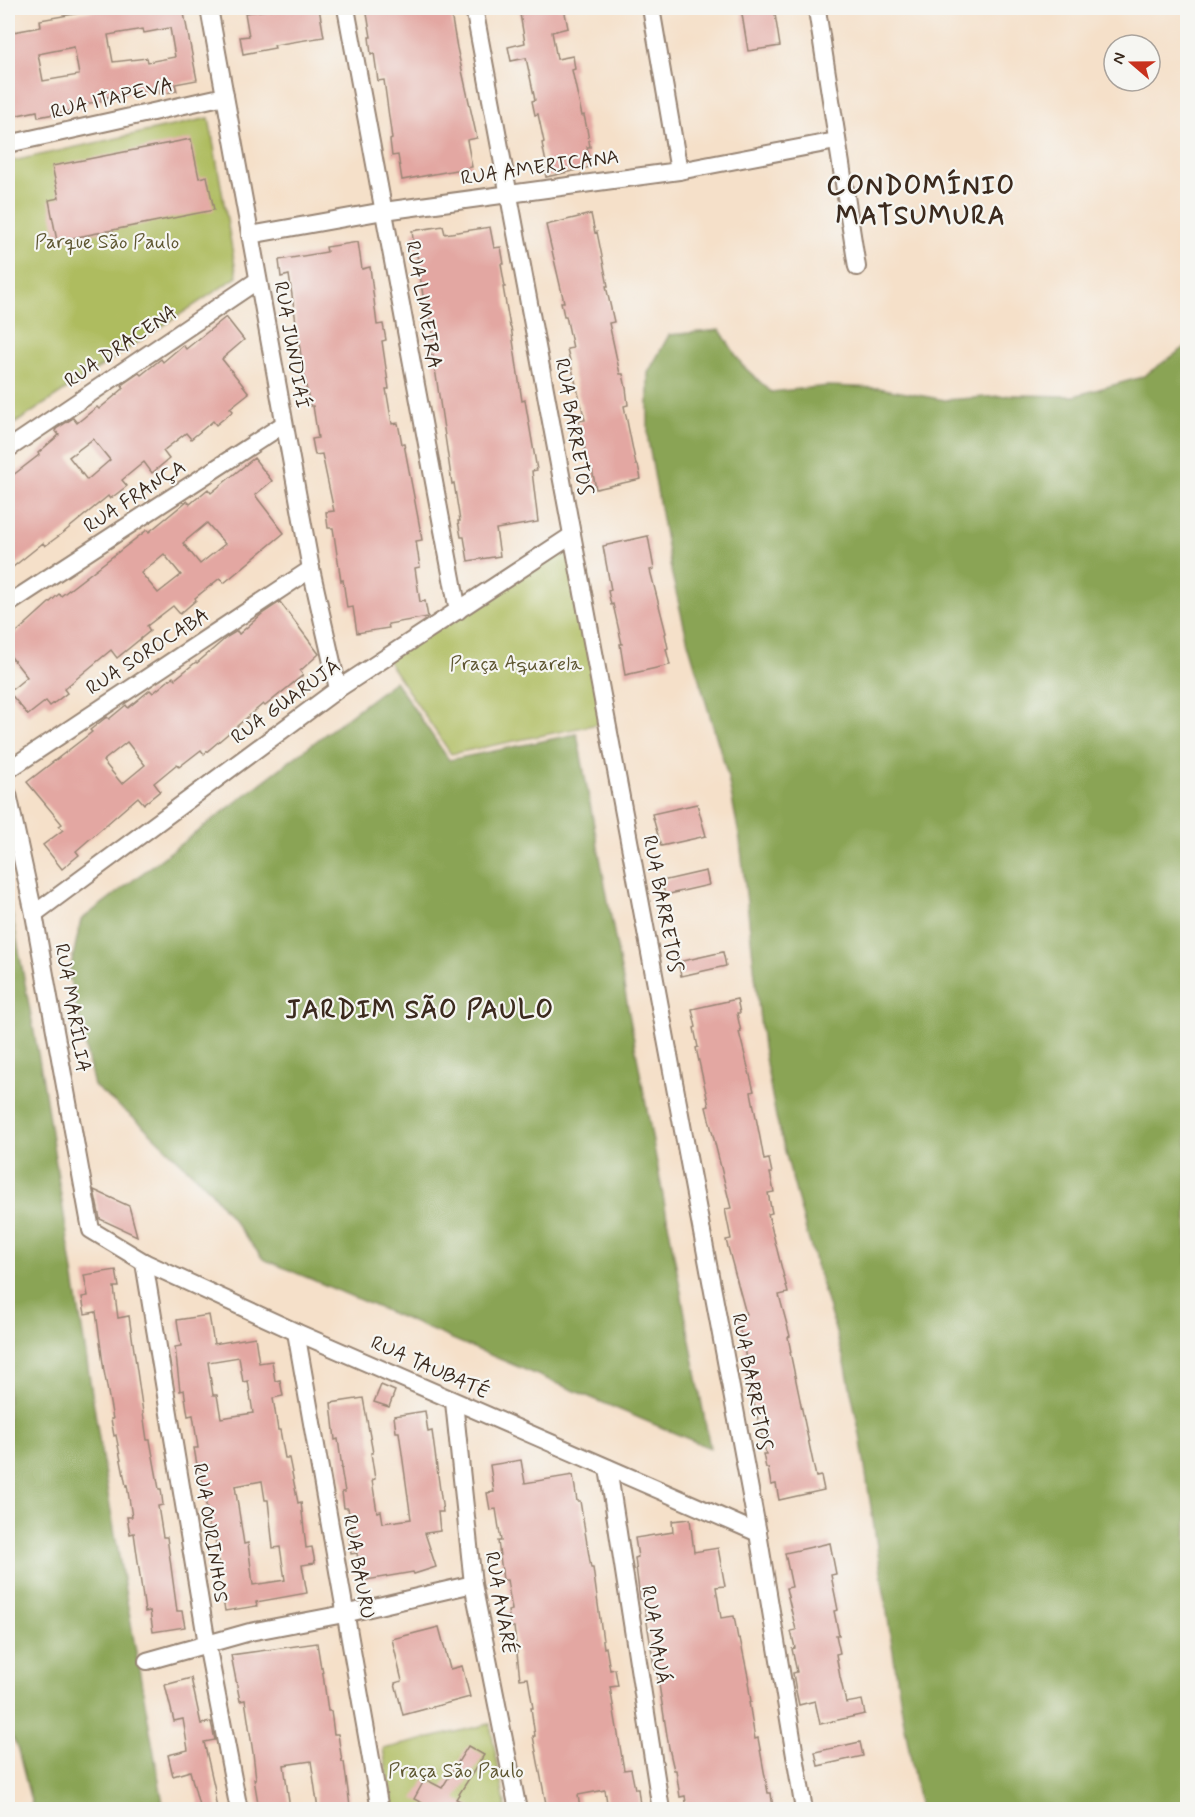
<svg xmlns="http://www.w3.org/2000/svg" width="1195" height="1817" viewBox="0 0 1195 1817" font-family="Mynerve,sans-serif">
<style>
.green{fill:#aebc5e;stroke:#74733e;stroke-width:1.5}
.forest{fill:#8aa455;stroke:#62673a;stroke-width:1.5}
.building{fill:#e3a7a2;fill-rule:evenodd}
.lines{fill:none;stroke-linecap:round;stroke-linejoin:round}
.minor-casing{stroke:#988574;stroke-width:20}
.minor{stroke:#fff;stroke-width:16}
.labels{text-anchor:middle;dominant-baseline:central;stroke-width:4.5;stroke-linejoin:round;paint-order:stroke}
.street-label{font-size:20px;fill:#3b2a1e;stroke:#f6f6f2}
.park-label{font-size:20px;fill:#5e5631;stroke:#f6f6f2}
.district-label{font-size:26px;font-weight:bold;letter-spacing:1.5px;fill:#3b2a1e;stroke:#f6f6f2}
</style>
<rect width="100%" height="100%" fill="#f6f6f2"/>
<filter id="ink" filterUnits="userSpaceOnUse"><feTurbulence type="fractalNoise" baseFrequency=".0167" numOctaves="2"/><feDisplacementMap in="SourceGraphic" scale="12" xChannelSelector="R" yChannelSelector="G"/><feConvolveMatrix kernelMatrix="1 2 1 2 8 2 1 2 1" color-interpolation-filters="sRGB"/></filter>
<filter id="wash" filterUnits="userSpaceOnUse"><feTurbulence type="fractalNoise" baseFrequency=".008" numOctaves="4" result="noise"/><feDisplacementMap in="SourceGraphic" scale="24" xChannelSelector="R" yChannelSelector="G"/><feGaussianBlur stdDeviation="1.35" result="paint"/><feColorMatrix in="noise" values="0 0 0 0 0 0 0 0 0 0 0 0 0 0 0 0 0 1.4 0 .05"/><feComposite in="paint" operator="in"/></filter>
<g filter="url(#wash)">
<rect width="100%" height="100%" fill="#f5e0c9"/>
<g class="green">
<polygon points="209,118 237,277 8,428 8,162"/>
<polygon points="569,540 603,723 451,754 387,660"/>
<polygon points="490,1724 506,1809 394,1809 383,1749"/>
</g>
<g class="forest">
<polygon points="720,330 742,365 771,392 828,386 879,388 945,400 1014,395 1074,396 1142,377 1187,346 1187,1809 920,1809 902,1711 860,1435 846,1367 807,1234 776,1117 763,1047 740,840 727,773 688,642 672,575 648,440 648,373 669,335"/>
<polygon points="395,681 449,760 577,734 710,1448 263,1259 209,1189 141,1124 94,1086 69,975 81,920"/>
<polygon points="8,892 42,1075 108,1495 164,1809 33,1809 17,1746 8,1729"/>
</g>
<g id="blocks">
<g class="building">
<path d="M108,8H183L197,80L175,84L177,91L160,94L159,89L101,98V101L80,105L81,109L38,117L37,111L13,116L8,86V33L41,27L40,20ZM170,28L175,57L148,62L147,58L113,62L108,35L143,29L144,33ZM74,47L79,75L43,81L38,54Z"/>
<polygon points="281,8 319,8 324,37 274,45 275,48 243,54 240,37 249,36 245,13"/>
<polygon points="366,8 450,8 457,48 477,138 467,140 472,167 402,180 398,155 392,156 390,140 392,139 384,80 378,81 374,53 371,54 369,37 371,37"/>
<polygon points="519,8 564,8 568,28 552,32 557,59 573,56 575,69 572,70 582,116 584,115 587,129 590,147 587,147 591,167 546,177 543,163 546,163 542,143 544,142 538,114 535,115 532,101 535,100 526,58 511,61 508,47 525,43"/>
<polygon points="741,8 774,8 780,46 748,51"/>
<polygon points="191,139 199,178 207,176 214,210 57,241 49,200 59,198 52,166"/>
<polygon points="591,214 595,233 597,232 608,286 606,286 614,322 609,323 620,374 623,374 626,388 628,405 624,406 636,465 638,465 641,479 596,489 592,469 589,470 579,421 585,420 567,349 573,348 566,316 564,316 561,302 564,302 546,225"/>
<polygon points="443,226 445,234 490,227 494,248 501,247 504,264 501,264 505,287 503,287 510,327 511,327 522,401 525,400 537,470 532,471 538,522 496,529 500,556 468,561 464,537 461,537 458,521 460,521 454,483 452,484 449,463 433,355 431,355 428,339 434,338 428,302 424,303 416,247 414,247 412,231"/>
<polygon points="358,242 362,269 370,267 377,325 383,324 386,340 382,341 389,389 386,389 392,424 398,423 402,444 404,444 419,523 422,540 416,541 420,567 415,568 420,602 425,601 428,617 388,624 389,628 357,633 353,607 347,608 343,580 341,581 333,528 328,528 326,512 334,511 322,454 315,455 312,439 318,438 313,406 310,406 304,376 289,275 281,277 279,260 327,252 326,247"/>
<path d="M226,317L244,340L222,359L249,393L230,408L233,411L216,425L213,421L191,439L186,433L163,451L169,459L152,473L144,462L122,480L127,486L110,499L108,496L63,533L45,546L43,543L8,571V479L39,455L38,453L59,435L55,430L59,427L73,418L77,423L97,407L99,409L124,388L122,385L123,384L139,373L141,375L161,359L163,362L183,345L186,349ZM93,439L110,460L87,480L69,457Z"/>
<path d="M254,458L272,481L255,495L284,533L224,583L220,578L195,598L196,600L180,614L173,606L147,626L150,631L117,658L111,650L64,689L67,693L50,706L46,701L28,715L9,692L27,677L8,653V640L59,594L61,596L147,530L149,532L187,501L190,504L208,489L211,493ZM207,523L225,544L200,564L183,543ZM164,554L181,575L158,593L141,573Z"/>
<polygon points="648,536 654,569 650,570 666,633 665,634 668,648 666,649 670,665 625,675 620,644 622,644 613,604 611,605 608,591 611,590 603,546"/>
<path d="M280,602L319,654L300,671L303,675L265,706L263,704L204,754L201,750L179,767L177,764L154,783L160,791L144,804L138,797L76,851L79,855L62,869L43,845L63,830L59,826L62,824L27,782L92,732L90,730L104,719L107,717L109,719L126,705L128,708L150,690L153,693L173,677L175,679L196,662L197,663L227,637L237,631L239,634L262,614ZM127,742L145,765L122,784L103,761Z"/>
<polygon points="697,804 706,836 661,846 652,814"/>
<polygon points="706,871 709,885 665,895 662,881"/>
<polygon points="723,952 726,966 681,976 678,962"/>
<polygon points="737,999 740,1013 737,1013 741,1032 739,1032 754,1091 751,1092 761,1143 764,1160 769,1159 772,1173 770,1173 774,1192 768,1193 772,1213 768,1214 788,1293 779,1295 790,1336 788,1337 791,1352 790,1352 816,1477 821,1476 824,1490 779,1500 776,1484 771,1485 768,1468 766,1468 763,1454 766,1454 759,1423 744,1364 747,1363 737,1316 746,1314 726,1240 731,1239 725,1209 731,1208 706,1107 709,1106 696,1048 698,1047 694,1028 696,1027 692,1009"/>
<polygon points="94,1190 129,1206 137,1236 100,1219"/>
<polygon points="116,1270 119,1287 114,1287 118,1318 129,1316 147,1440 150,1440 159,1489 161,1489 163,1505 158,1506 163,1537 167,1537 177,1611 182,1611 185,1627 153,1632 150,1611 145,1612 134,1533 130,1534 127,1517 132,1517 127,1485 126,1486 116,1435 114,1436 111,1419 113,1419 104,1371 96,1312 85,1314 82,1297 88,1296 84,1275"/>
<path d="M209,1315L214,1344L255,1337L259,1363L272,1361L275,1381L280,1380L283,1396L273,1398L278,1430H280L285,1458H289L298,1503L301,1502L306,1548L312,1547L315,1563L302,1565L307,1593L256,1602L257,1606L225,1611L218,1572H220L215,1538L211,1539L200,1464L197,1465L194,1448H198L193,1415L188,1416L184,1390L180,1391L175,1347L181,1346L177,1320ZM239,1357L243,1382L248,1381L253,1413L221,1418L217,1395H213L208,1362ZM262,1481L265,1500H268L273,1548L280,1547L285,1580L253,1585L248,1543L244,1544L235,1486Z"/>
<polygon points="381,1385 395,1391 389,1407 374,1402"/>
<polygon points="363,1398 373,1453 371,1453 375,1479 372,1480 377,1512 381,1511 383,1523 411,1519 399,1432 396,1432 394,1416 425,1411 428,1432 432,1431 443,1512 438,1512 440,1531 425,1533 436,1567 414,1574 413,1572 361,1581 357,1553 351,1554 349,1538 353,1537 348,1508 344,1508 342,1492 345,1492 341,1468 342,1468 338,1439 335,1440 331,1403"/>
<polygon points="521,1460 525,1483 573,1475 577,1501 580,1501 591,1568 593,1568 604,1648 606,1647 610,1670 615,1669 618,1686 610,1687 624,1770 631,1769 635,1789 638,1789 640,1805 608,1809 605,1790 578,1795 580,1809 547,1809 533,1736 535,1736 531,1708 533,1708 528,1678 520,1679 514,1627 511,1627 508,1611 512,1610 507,1580 503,1580 501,1564 498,1541 501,1541 496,1509 490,1510 487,1493 494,1492 490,1465"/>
<polygon points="690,1519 694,1552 718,1548 725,1586 716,1587 721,1618 734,1616 738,1639 740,1638 749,1681 748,1682 751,1702 749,1702 755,1739 758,1738 768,1793 771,1793 773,1809 687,1809 685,1796 680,1797 676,1770 674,1770 669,1748 657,1672 655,1672 643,1598 640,1599 635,1558 638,1557 635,1538 673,1532 672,1521"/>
<polygon points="830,1543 836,1574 831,1575 838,1610 834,1611 839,1635 836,1635 840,1653 836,1654 840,1677 846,1703 862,1700 865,1714 820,1724 815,1701 799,1705 796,1691 793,1673 797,1672 792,1649 795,1648 791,1631 796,1630 786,1588 792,1587 785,1553"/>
<polygon points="439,1627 450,1669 462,1666 470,1697 403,1715 395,1683 402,1681 392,1639"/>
<polygon points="317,1643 321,1668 322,1667 328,1711 331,1711 334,1734 338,1734 342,1762 344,1762 350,1806 318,1809 311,1761 284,1765 290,1809 259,1809 254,1779 256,1779 253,1753 245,1700 240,1701 231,1655"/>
<polygon points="191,1678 201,1724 211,1722 215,1740 204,1742 215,1790 214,1791 217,1809 200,1809 190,1771 173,1776 168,1755 188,1750 183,1719 174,1721 165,1685"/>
<polygon points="860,1742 863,1756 818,1766 815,1752"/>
<polygon points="468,1746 484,1755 456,1799 476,1809 434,1809 414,1799 425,1779 442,1788"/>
</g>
</g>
</g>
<g filter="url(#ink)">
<use href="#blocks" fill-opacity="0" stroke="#988574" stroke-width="1.5"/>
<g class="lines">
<g class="minor-casing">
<g id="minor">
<polyline points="209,8 311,569 338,689"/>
<polyline points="346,8 458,611"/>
<polyline points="474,8 758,1533 804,1810"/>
<polyline points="651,8 679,171"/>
<polyline points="817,10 857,267"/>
<polyline points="8,144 225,96"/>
<polyline points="250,235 384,211 679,171 836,141"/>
<polyline points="8,449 258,280"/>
<polyline points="8,604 284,424"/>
<polyline points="8,770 311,569"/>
<polyline points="8,794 34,914 91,1230 144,1262 296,1332 758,1533"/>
<polyline points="34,914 338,689 571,536"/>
<polyline points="144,1262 207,1644 239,1810"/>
<polyline points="296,1332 380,1810"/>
<polyline points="454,1402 473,1584 518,1810"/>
<polyline points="608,1468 661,1810"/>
<polyline points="147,1661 250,1632 344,1614 473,1584"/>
</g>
</g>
<use href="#minor" class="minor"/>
</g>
</g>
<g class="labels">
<g class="street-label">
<text transform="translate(112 99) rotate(-13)">RUA ITAPEVA</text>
<text transform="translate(540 168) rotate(-8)">RUA AMERICANA</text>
<text transform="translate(423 305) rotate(80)">RUA LIMEIRA</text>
<text transform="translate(291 345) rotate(80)">RUA JUNDIAÍ</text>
<text transform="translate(121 347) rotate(-34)">RUA DRACENA</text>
<text transform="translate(573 427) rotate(80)">RUA BARRETOS</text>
<text transform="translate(135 497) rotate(-33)">RUA FRANÇA</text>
<text transform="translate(148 652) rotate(-33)">RUA SOROCABA</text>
<text transform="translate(286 702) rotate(-36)">RUA GUARUJÁ</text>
<text transform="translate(662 904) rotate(79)">RUA BARRETOS</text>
<text transform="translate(72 1008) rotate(80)">RUA MARÍLIA</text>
<text transform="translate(430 1368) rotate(24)">RUA TAUBATÉ</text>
<text transform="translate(751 1382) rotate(79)">RUA BARRETOS</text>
<text transform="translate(210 1533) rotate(81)">RUA OURINHOS</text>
<text transform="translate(358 1567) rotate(80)">RUA BAURU</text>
<text transform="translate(500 1603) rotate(80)">RUA AVARÉ</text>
<text transform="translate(655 1635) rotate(81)">RUA MAUÁ</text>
</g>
<g class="park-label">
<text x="107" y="242">Parque São Paulo</text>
<text x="516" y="664">Praça Aquarela</text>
<text x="456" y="1771">Praça São Paulo</text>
</g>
<g class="district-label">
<text x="921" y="187">CONDOMÍNIO<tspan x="921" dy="30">MATSUMURA</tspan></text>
<text x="420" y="1011">JARDIM SÃO PAULO</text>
</g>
</g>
<rect width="1195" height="1817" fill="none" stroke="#f6f6f2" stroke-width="30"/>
<g transform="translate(1132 63) rotate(290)"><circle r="28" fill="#f6f6f2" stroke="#aba49d" stroke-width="1.5"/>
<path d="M0-4.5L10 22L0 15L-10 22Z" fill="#c8321e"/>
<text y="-9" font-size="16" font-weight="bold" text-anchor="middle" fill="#3b2a1e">N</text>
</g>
</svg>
